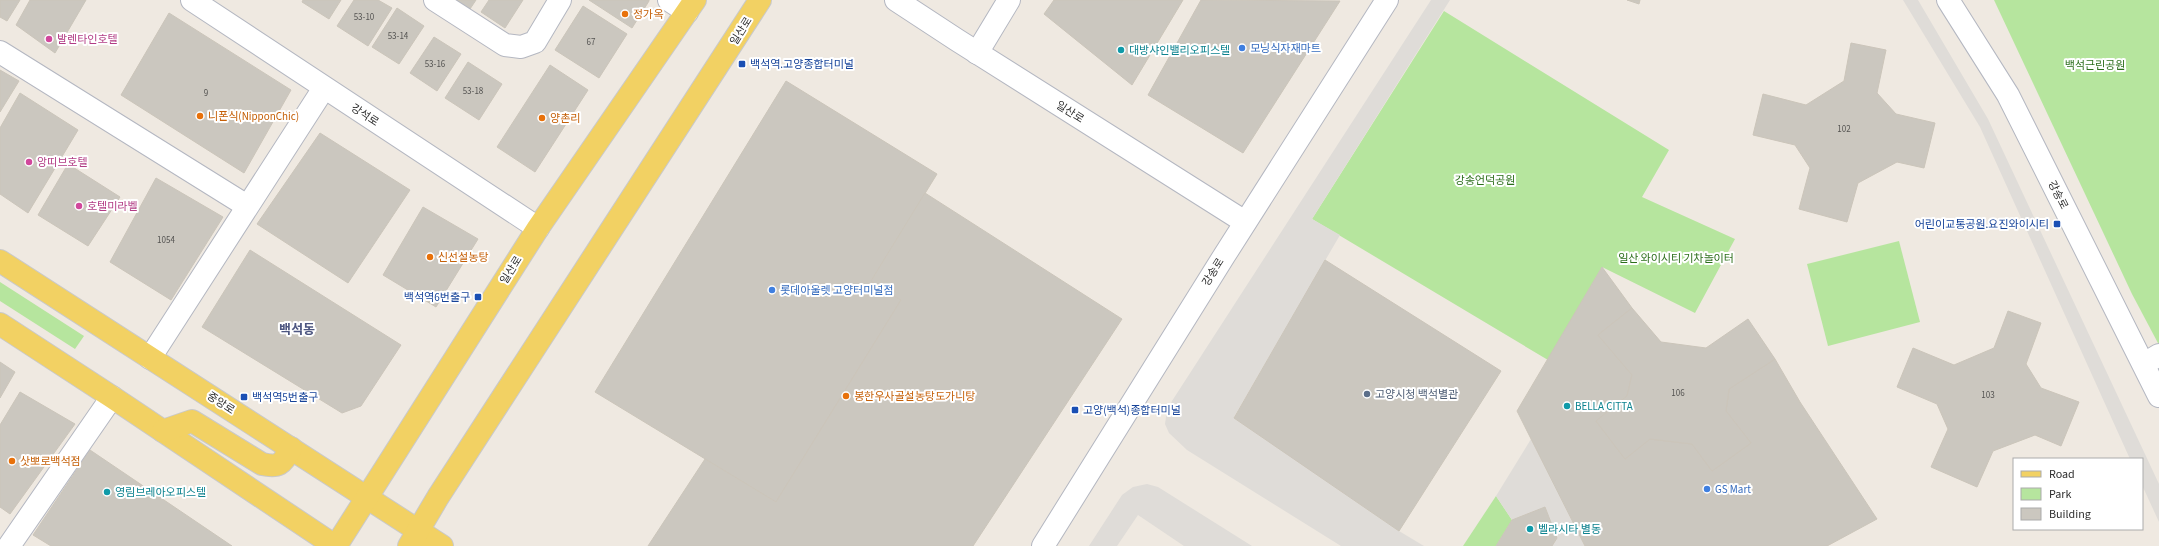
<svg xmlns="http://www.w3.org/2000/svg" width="2159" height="546" viewBox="0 0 2159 546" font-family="'Source Sans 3','Noto Sans KR',sans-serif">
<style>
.green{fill:#b6e59e}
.plaza{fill:#dfdcd8}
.building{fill:#cbc7bf;stroke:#cbc5ba}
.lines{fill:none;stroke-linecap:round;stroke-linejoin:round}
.minor-casing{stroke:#b4b7c1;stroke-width:24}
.major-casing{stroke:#c9c9c9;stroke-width:24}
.minor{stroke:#fff;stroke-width:22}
.major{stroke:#f2d163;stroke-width:22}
.food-dot{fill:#e8710a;stroke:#fff;stroke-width:1.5}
.hotel-dot{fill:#d1479c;stroke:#fff;stroke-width:1.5}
.shop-dot{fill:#3f7fe0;stroke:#fff;stroke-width:1.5}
.culture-dot{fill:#0f9aa8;stroke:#fff;stroke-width:1.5}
.transit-dot{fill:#1a4fb4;stroke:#fff;stroke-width:1.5}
.service-dot{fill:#5c6f8a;stroke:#fff;stroke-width:1.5}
.labels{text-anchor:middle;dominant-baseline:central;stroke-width:4;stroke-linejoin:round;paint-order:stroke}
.number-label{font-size:9px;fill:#555452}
.food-label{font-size:11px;fill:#c56008;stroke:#fff;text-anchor:start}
.street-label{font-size:11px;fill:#2e2e2e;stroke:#fff}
.hotel-label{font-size:11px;fill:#b23c85;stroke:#fff;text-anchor:start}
.shop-label{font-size:11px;fill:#366cbe;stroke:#fff;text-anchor:start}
.culture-label{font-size:11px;fill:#0d838f;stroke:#fff;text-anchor:start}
.transit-label{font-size:11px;fill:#164399;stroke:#fff;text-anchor:start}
.park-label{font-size:11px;fill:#2c6e1b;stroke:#fff}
.service-label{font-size:11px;fill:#4e5e75;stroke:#fff;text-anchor:start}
.quarter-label{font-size:13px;font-weight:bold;fill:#4d5680;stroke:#fff}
</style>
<rect width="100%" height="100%" fill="#efe9e1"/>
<g class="green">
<polygon points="1994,0 2159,0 2159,345 2132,294"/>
<polygon points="1444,11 1669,150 1642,197 1735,239 1695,313 1602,267 1548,360 1312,219"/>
<polygon points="1899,241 1920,322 1828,346 1807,264"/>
<polygon points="0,282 84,336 75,349 0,301"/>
<polygon points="1496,496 1512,520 1496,546 1463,546"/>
</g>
<g class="plaza">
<polygon points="1431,0 1450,0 1312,219 1340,235 1234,417 1399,531 1424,546 1341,546 1187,450 1169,433 1165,424 1166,417 1172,401"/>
<polygon points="1903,0 1918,0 1988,119 2159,484 2159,522 2142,485 2142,459 2130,459 1980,127"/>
<polygon points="1531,439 1585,546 1552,546 1557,538 1545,507 1512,520 1496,496"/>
<polygon points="1147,484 1158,487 1252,546 1184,546 1138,515 1117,546 1089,546 1122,495 1133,487"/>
</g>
<g class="building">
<polygon points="0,0 20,0 7,21 0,17"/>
<polygon points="30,0 86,0 55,53 16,25"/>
<polygon points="303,0 341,0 329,19 302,2"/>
<polygon points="354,0 378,0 392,8 368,46 337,26"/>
<polygon points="457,0 476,0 470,9"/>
<polygon points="489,0 523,0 505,28 481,12"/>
<polygon points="589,0 649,0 649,1 632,28"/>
<polygon points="1054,0 1183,0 1132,85 1044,14"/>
<polygon points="1201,0 1340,1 1243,153 1148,95"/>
<polygon points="1627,0 1640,0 1639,4"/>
<polygon points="583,6 627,34 599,78 555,50"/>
<polygon points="397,8 424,26 399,64 372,47"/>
<polygon points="169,13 291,90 244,173 121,95"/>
<polygon points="434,37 461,54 437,91 410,73"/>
<polygon points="1851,43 1886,50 1877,93 1896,114 1935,123 1924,168 1897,162 1858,183 1847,222 1799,209 1810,168 1795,145 1753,135 1763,94 1806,105 1844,81"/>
<polygon points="468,62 502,84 479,120 445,98"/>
<polygon points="550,65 588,90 535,172 497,147"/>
<polygon points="0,70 19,81 0,112"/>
<polygon points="786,81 937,174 871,281 901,300 776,502 595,392"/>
<polygon points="20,93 78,130 28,213 0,194 0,128"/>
<polygon points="320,133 410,190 348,283 257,224"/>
<polygon points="68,164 120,197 88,246 38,215"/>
<polygon points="156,178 223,217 171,300 110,262"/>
<polygon points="925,193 1122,319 973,546 648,546 705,459 776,502 901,300 871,281"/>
<polygon points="423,207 478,239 436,307 383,275"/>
<polygon points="250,250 401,345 361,406 342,413 202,327"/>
<polygon points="1325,260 1501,371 1399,531 1234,418"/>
<polygon points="1602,267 1632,308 1598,335 1632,375 1627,396 1596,421 1625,459 1650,439 1692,444 1712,471 1751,443 1726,411 1729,389 1775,359 1800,402 1877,519 1827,546 1585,546 1517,411"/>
<polygon points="1632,308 1661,342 1706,348 1748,319 1775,359 1729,389 1726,411 1751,443 1712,471 1692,444 1650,439 1625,459 1596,421 1627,396 1632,375 1598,335"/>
<polygon points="2008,311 2041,323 2026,364 2041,388 2079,402 2061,446 2035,435 1993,451 1977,487 1931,467 1948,429 1937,404 1897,387 1913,348 1954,365 1994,348"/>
<polygon points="0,362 15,372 0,398"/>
<polygon points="20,392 75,424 10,514 0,507 0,425"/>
<polygon points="90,450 232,546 51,546 33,535"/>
<polygon points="1545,507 1557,538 1552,546 1496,546 1512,520"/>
</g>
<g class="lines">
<g class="minor-casing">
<g id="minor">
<polyline points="192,0 538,228"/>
<polyline points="435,0 505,45 521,47 535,42 560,0"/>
<polyline points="669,0 687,12"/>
<polyline points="896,0 957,40 1245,222"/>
<polyline points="1948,0 2008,95 2159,396"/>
<polyline points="0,52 247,206"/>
<polyline points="977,53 1009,0"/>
<polyline points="150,358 324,88"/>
<polyline points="2144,364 2159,355"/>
<polyline points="9,546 112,397"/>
<polyline points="1043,546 1224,256 1387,0"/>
</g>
</g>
<g class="major-casing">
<g id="major">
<polyline points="0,261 442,546"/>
<polyline points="0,324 112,397 335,546"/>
<path d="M163,431L192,421L262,464C281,468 282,463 291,448"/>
<polyline points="336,546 538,228 695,0"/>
<polyline points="409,546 438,497 760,0"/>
</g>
</g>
<use href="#minor" class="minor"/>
<use href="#major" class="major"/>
</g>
<g class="food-dot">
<circle cx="625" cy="14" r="4"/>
<circle cx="200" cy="116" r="4"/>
<circle cx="542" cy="118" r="4"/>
<circle cx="430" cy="257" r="4"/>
<circle cx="846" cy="396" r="4"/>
<circle cx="12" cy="461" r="4"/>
</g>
<g class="hotel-dot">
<circle cx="49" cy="39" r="4"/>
<circle cx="29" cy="162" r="4"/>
<circle cx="79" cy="206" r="4"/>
</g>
<g class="shop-dot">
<circle cx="1242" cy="48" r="4"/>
<circle cx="772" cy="290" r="4"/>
<circle cx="1707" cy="489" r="4"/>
</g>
<g class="culture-dot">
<circle cx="1121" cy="50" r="4"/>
<circle cx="1567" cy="406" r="4"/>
<circle cx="107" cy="492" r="4"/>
<circle cx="1530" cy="529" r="4"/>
</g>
<g class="transit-dot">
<rect x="738" y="60" width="8" height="8" rx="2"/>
<rect x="2053" y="220" width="8" height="8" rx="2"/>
<rect x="474" y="293" width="8" height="8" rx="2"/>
<rect x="240" y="393" width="8" height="8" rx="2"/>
<rect x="1071" y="406" width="8" height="8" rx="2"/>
</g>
<circle class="service-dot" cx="1367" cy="394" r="4"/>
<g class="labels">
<g class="number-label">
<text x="364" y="17">53-10</text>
<text x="398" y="36">53-14</text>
<text x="591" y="42">67</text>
<text x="435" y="64">53-16</text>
<text x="473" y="91">53-18</text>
<text x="206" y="93">9</text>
<text x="1844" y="129">102</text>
<text x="166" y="240">1054</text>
<text x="1678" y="393">106</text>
<text x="1988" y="395">103</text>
</g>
<g class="food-label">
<text x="633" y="14">정가옥</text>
<text x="208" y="116">니폰식(NipponChic)</text>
<text x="550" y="118">양촌리</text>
<text x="438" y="257">신선설농탕</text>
<text x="854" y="396">봉한우사골설농탕도가니탕</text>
<text x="20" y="461">삿뽀로백석점</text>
</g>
<g class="street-label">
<text transform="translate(741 31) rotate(-58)">일산로</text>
<text transform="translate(1070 112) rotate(32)">일산로</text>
<text transform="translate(365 115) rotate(33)">강석로</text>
<text transform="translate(2058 195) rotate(63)">강송로</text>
<text transform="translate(511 270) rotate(-58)">일산로</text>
<text transform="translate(1213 272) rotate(-58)">강송로</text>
<text transform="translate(221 403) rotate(33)">중앙로</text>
</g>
<g class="hotel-label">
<text x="57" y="39">발렌타인호텔</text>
<text x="37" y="162">앙띠브호텔</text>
<text x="87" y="206">호텔미라벨</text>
</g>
<g class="shop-label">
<text x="1250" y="48">모닝식자재마트</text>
<text x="780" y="290">롯데아울렛 고양터미널점</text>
<text x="1715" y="489">GS Mart</text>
</g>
<g class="culture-label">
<text x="1129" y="50">대방샤인밸리오피스텔</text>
<text x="1575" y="406">BELLA CITTA</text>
<text x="115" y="492">영림브레아오피스텔</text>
<text x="1538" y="529">벨라시타 별동</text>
</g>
<g class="transit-label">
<text x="750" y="64">백석역.고양종합터미널</text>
<text x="2049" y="224" text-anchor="end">어린이교통공원.요진와이시티</text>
<text x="470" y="297" text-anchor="end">백석역6번출구</text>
<text x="252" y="397">백석역5번출구</text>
<text x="1083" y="410">고양(백석)종합터미널</text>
</g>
<g class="park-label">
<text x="2095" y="65">백석근린공원</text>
<text x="1485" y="180">강송언덕공원</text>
<text x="1676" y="258">일산 와이시티 기차놀이터</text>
</g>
<g class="service-label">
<text x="1375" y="394">고양시청 백석별관</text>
</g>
<g class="quarter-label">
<text x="297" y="330">백석동</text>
</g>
</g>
<rect x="2013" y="458" width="130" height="72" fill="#ffffff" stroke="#ababab"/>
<rect x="2021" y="471" width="20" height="6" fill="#f2d163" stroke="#ababab"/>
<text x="2049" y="478" font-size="12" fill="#2e2e2e">Road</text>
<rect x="2021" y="488" width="20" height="12" fill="#b6e59e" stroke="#ababab"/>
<text x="2049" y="498" font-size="12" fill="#2e2e2e">Park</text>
<rect x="2021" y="508" width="20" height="12" fill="#cbc7bf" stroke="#ababab"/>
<text x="2049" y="518" font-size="12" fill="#2e2e2e">Building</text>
</svg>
